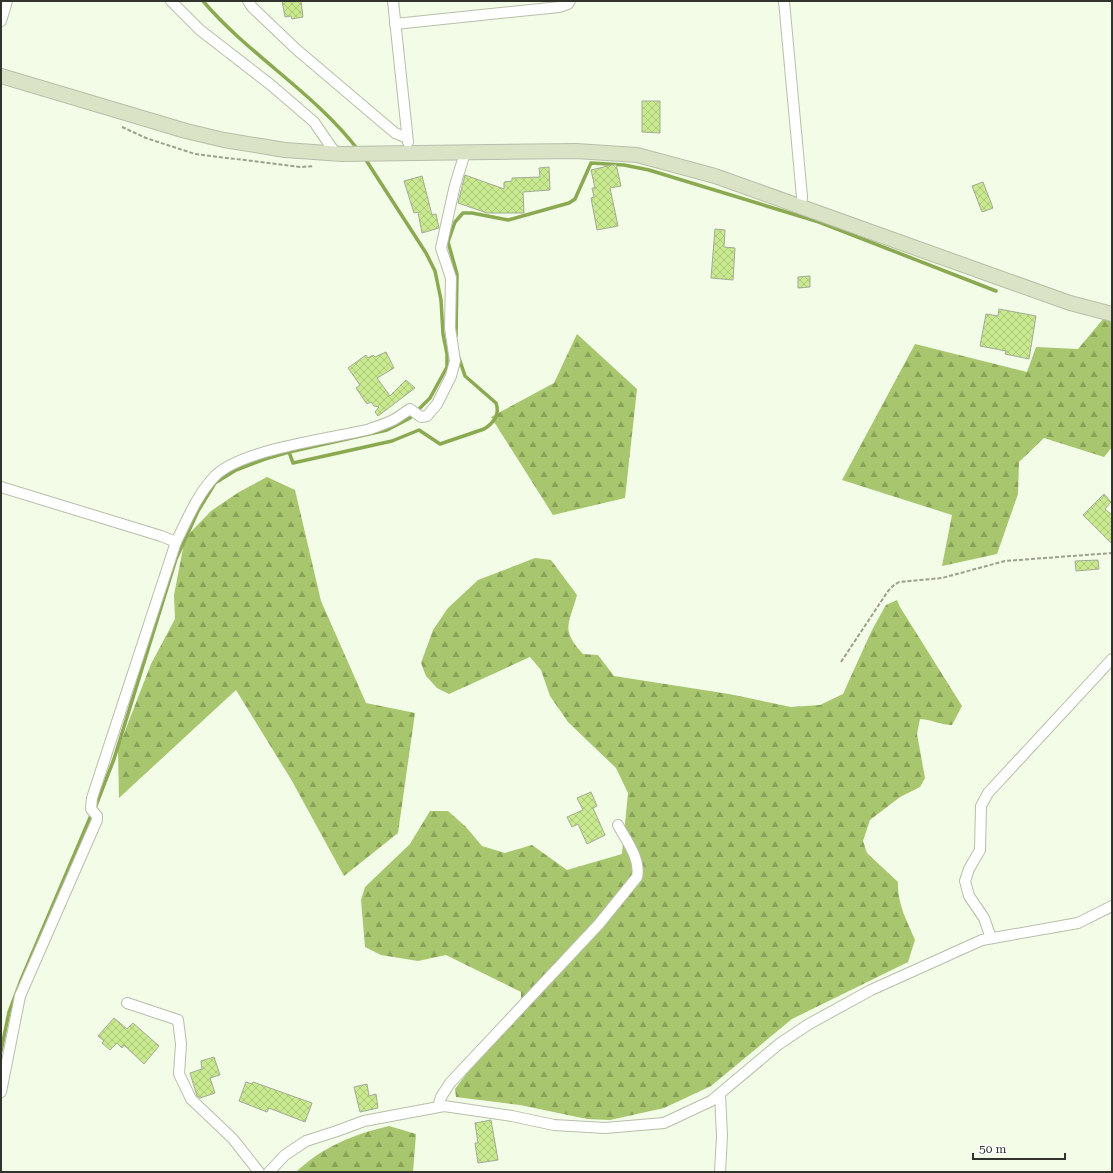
<svg xmlns="http://www.w3.org/2000/svg" width="1113" height="1173" viewBox="0 0 1113 1173" font-family="'Roboto Serif',serif">
<style>
.forest{fill:url(#forest-firs)}
.lines{fill:none;stroke-linecap:round;stroke-linejoin:round}
.stream{stroke:#8ba951;stroke-width:3.5}
.building{fill:url(#building-cross-hatch);stroke:#a3ab97}
.street-casing{stroke:#b7bfaa;stroke-width:12}
.secondary-casing{stroke:#b7bfaa;stroke-width:16}
.path{stroke:#9ba191;stroke-width:2;stroke-dasharray:4 2;stroke-linecap:butt}
.street{stroke:#fff;stroke-width:10}
.secondary{stroke:#dae3c5;stroke-width:14}
</style>
<defs>
<pattern id="forest-firs" width="22" height="20" patternUnits="userSpaceOnUse"><rect width="22" height="20" fill="#a7c66d"/><path d="M5 1l3.5 6h-7zM16 11l3.5 6h-7z" fill="#89a25a"/></pattern>
<pattern id="building-cross-hatch" width="8" height="8" patternUnits="userSpaceOnUse"><rect width="8" height="8" fill="#c9e98f"/><path d="M0 0l8 8M0 8l8-8" fill="none" stroke="#adc87c"/></pattern>
</defs>
<rect width="100%" height="100%" fill="#f3fce6"/>
<g class="forest">
<polygon points="1104,318 1112,318 1112,447 1104,457 1044,438 1019,462 1018,494 997,554 942,566 952,515 842,480 915,344 1027,372 1036,347 1078,349"/>
<polygon points="577,334 637,389 625,498 553,515 491,417 554,383"/>
<polygon points="267,477 295,490 321,601 366,703 415,713 398,833 344,876 292,781 236,690 119,798 118,749 151,664 175,619 174,595 185,538 211,511 239,492"/>
<path d="M535,558L551,560L577,595C569,625 560,629 583,654L598,655L614,676L729,694L791,707L820,705L843,694L872,630L886,605L897,600L900,607L962,706L952,725C941,725 933,720 920,719L917,734L925,778L920,787L900,797L870,820L863,841L867,853L898,882C897,903 907,921 915,940L908,962L792,1019L711,1086L664,1108L610,1120L587,1119L520,1105L456,1097L455,1089L521,1002V992L446,955L418,961L381,955L365,947L361,900L365,887L410,844L430,811H448L466,827L482,846L505,853L532,845L567,870L622,854L628,793L616,768L568,722L550,696L541,670L530,657L449,694L437,688L426,676L421,663L433,630L448,608L478,580Z"/>
<path d="M389,1126L416,1134L413,1172H296C324,1146 352,1135 389,1126Z"/>
</g>
<g class="lines">
<g class="stream">
<path d="M203,1C250,56 315,93 359,151"/>
<polyline points="456,336 457,274 448,242 455,222 463,213 472,213 508,220 569,203 575,199 591,163 624,165 649,170 819,222 996,291"/>
<path d="M289,452L293,463L392,441L419,430L440,444L484,429C494,423 500,414 496,403L465,376L459,358"/>
<polyline points="95,808 114,759 176,559 198,511 215,483 236,470 265,459 289,452 387,430 410,418 430,398 447,367 447,354 443,334 441,300 435,271 426,253 364,157"/>
<polyline points="1,1051 9,1012 21,980 92,813"/>
</g>
</g>
<g class="building">
<polygon points="282,1 301,1 303,17 292,19 291,16 285,17"/>
<polygon points="642,101 660,101 660,133 642,132"/>
<polygon points="616,164 621,186 610,188 618,226 597,230 591,198 594,197 592,188 595,188 591,170"/>
<polygon points="549,167 550,190 523,192 524,213 487,213 458,203 465,175 504,189 504,182 512,181 512,178 540,177 539,168"/>
<polygon points="422,176 432,215 436,214 439,228 422,233 418,212 414,213 404,181"/>
<polygon points="983,182 993,208 982,212 972,186"/>
<polygon points="715,229 725,230 724,247 735,248 733,280 711,278"/>
<polygon points="810,276 810,287 798,288 798,277"/>
<polygon points="999,309 1036,316 1029,359 1005,354 1006,351 980,346 986,314 998,316"/>
<polygon points="386,352 394,368 377,378 390,396 406,380 415,388 378,416 375,412 379,407 374,406 371,402 367,404 356,388 360,385 348,368 366,355 368,358 373,355 375,357"/>
<polygon points="1104,494 1111,502 1105,509 1112,515 1112,544 1083,515"/>
<polygon points="1098,560 1099,569 1076,571 1075,561"/>
<polygon points="591,792 597,806 593,808 605,835 587,844 578,824 572,827 567,817 583,810 577,798"/>
<polygon points="114,1018 127,1029 133,1023 159,1046 144,1064 124,1045 122,1048 117,1043 110,1050 102,1043 104,1041 98,1036"/>
<polygon points="214,1057 220,1075 210,1078 215,1093 200,1098 197,1096 190,1073 202,1069 201,1061"/>
<polygon points="246,1082 252,1084 253,1082 312,1103 305,1122 269,1108 267,1112 239,1101"/>
<polygon points="367,1084 369,1096 376,1094 378,1108 360,1112 354,1087"/>
<polygon points="491,1120 498,1160 478,1163 475,1143 478,1143 475,1123"/>
</g>
<g class="lines">
<g class="street-casing">
<g id="street">
<polyline points="171,1 200,30 271,85 314,122 336,154"/>
<polyline points="248,1 252,7 296,49 395,133 407,138"/>
<polyline points="393,1 408,142"/>
<polyline points="784,1 802,197 801,206"/>
<polyline points="1,21 7,1"/>
<polyline points="395,24 559,7 568,4 570,1"/>
<polyline points="1,487 161,536 176,542"/>
<polyline points="991,938 984,918 969,896 965,881 969,869 980,850 981,806 988,793 1112,659"/>
<polyline points="127,1003 178,1020 181,1044 179,1074 191,1099 233,1139 259,1172"/>
<path d="M1,1092L20,996L97,820V816L91,809L92,798L176,542C187,520 197,495 214,477C240,449 331,439 370,429C378,426 388,423 395,419C400,416 405,412 410,409L421,417L427,416L437,404L451,376L455,361L450,328L451,278L441,248L455,185L465,153"/>
<polyline points="720,1094 722,1136 720,1172"/>
<path d="M438,1107L441,1097L450,1083L599,924L637,877C641,859 626,840 618,825"/>
<polyline points="269,1172 285,1155 306,1141 337,1131 364,1121 444,1106 512,1116 554,1125 605,1128 664,1123 711,1101 779,1044 809,1024 871,990 982,940 1078,923 1112,906"/>
</g>
</g>
<g class="secondary-casing">
<polyline id="secondary" points="1,76 186,131 224,140 285,150 342,154 576,151 637,155 715,176 1008,281 1070,303 1112,314"/>
</g>
<g class="path">
<polyline points="122,127 146,138 195,154 301,167 314,166"/>
<polyline points="841,662 888,591 894,585 899,582 942,578 1005,561 1112,553"/>
</g>
<use href="#street" class="street"/>
<use href="#secondary" class="secondary"/>
</g>
<rect width="1113" height="1173" fill="none" stroke="#31342c" stroke-width="4"/>
<path d="M973 1153v6h92v-6" fill="none" stroke="#31342c" stroke-width="2"/>
<text x="979" y="1153" font-size="12" fill="#31342c" stroke="#ffffff" stroke-width="3" paint-order="stroke">50 m</text>
</svg>
